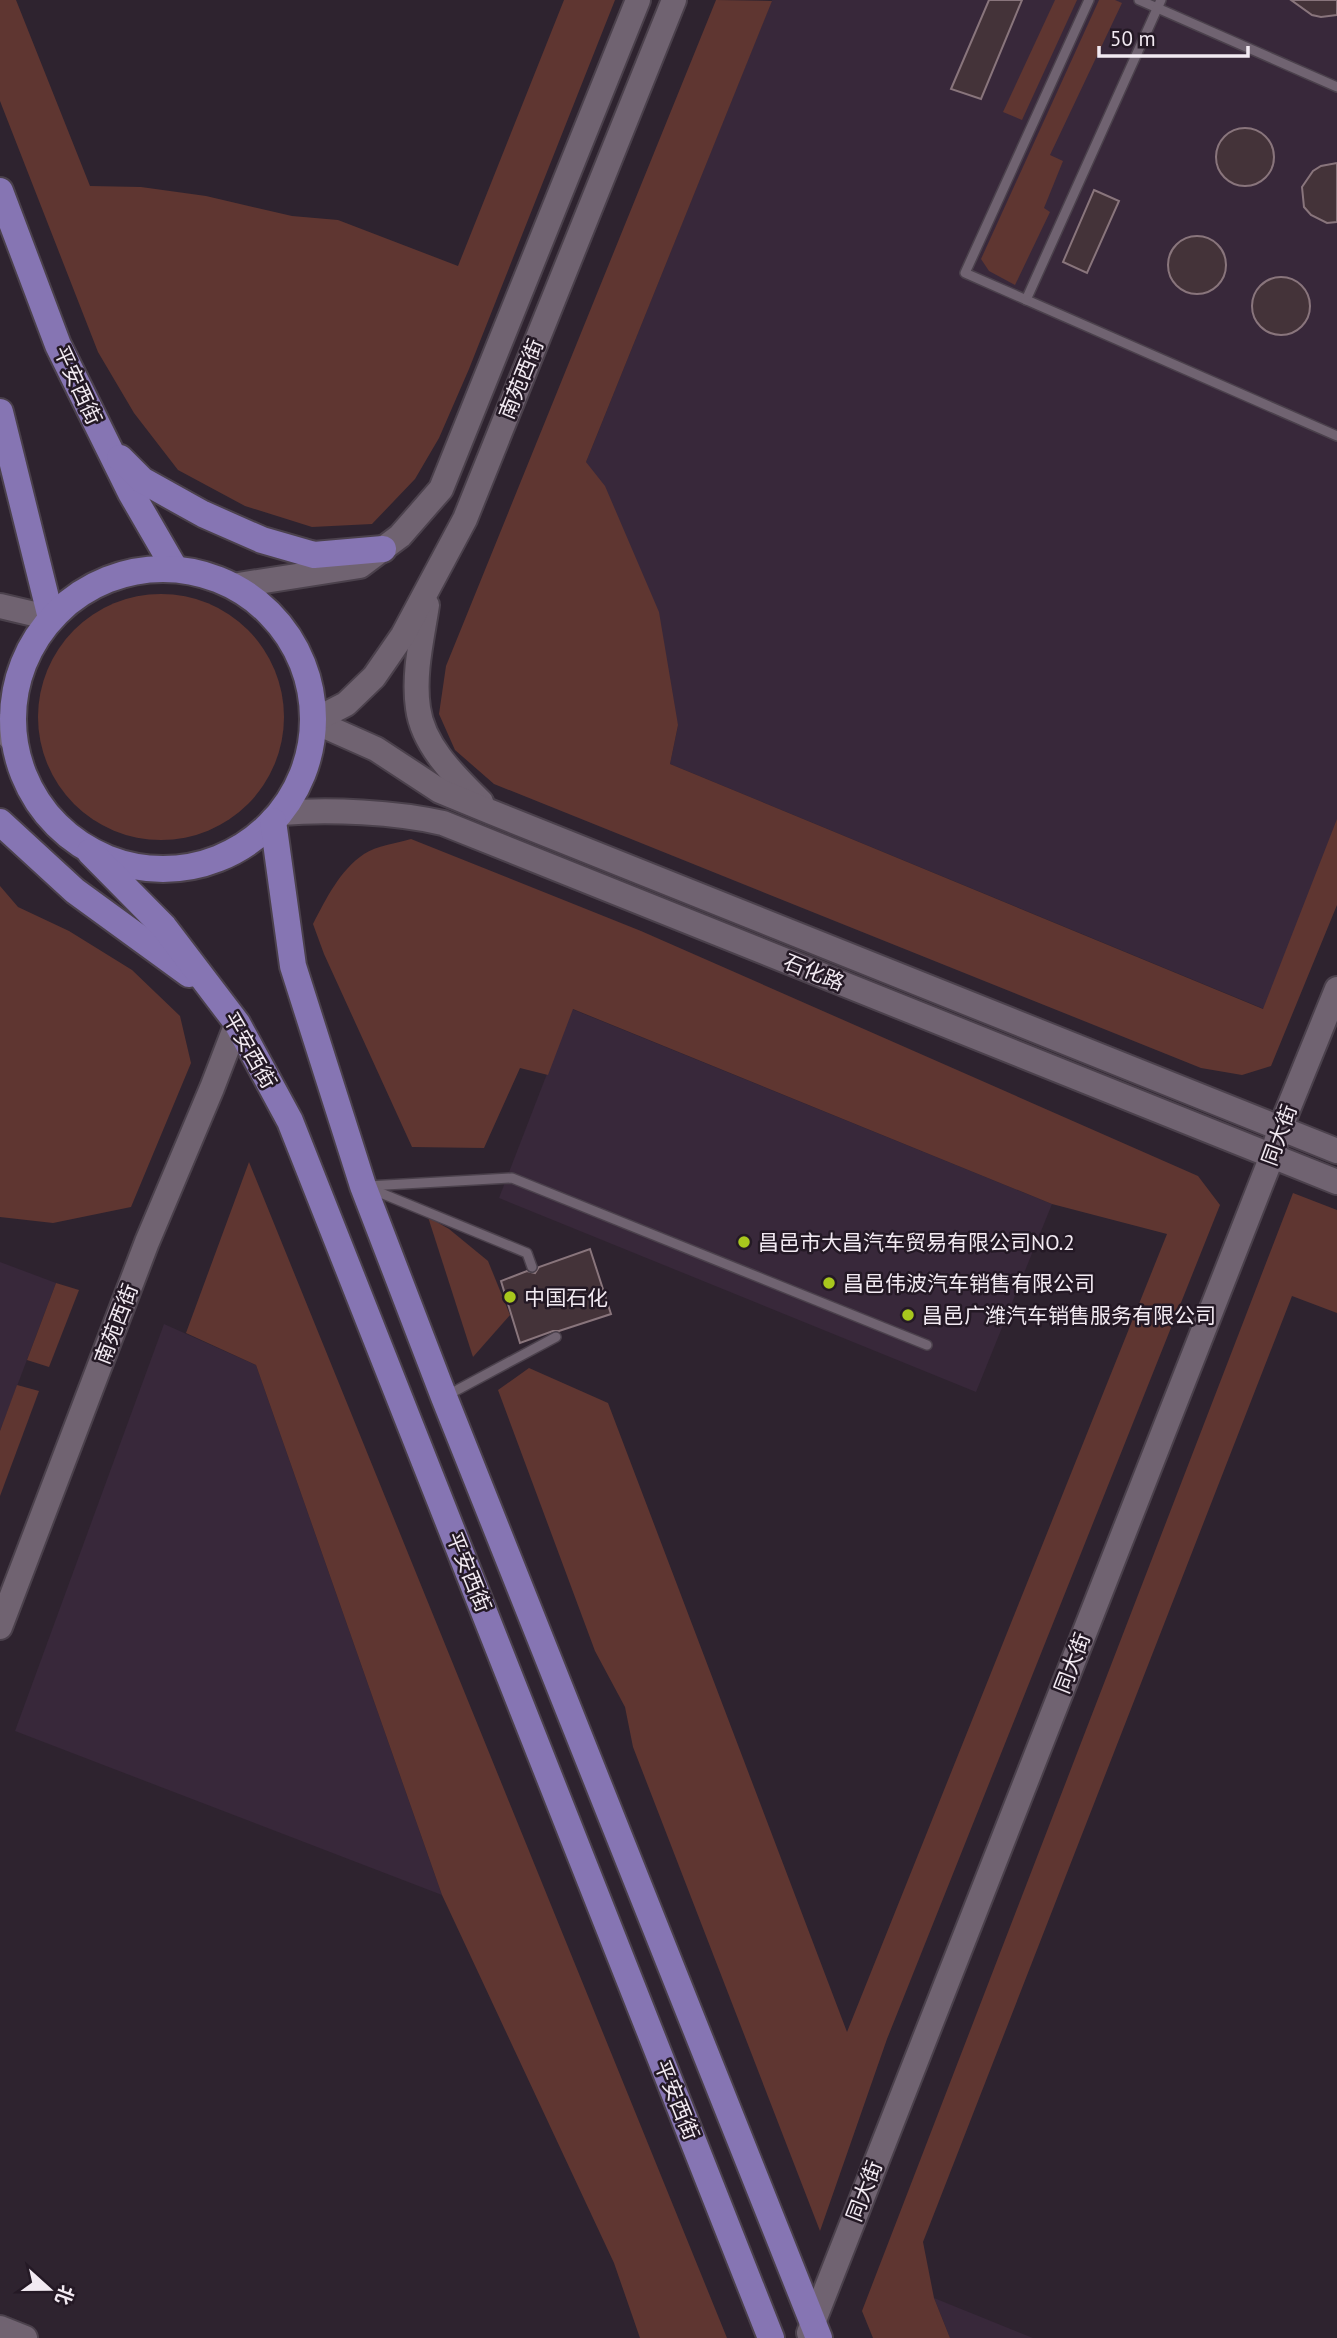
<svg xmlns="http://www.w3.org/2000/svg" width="1337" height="2338" viewBox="0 0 1337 2338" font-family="'PT Sans','Noto Sans SC',sans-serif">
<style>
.built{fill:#38283a}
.green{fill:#5f3631}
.building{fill:#443339;stroke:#89757c;stroke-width:2}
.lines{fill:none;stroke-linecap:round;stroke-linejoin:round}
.lane-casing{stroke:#4b414c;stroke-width:12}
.secondary-casing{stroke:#4b414c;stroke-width:28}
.primary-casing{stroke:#4b414c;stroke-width:30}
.lane{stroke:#706371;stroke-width:9}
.secondary{stroke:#706371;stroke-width:24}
.primary{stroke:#8675b3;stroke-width:26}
.poi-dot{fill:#a8c71d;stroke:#241925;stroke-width:2.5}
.labels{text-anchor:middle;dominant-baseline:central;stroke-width:5;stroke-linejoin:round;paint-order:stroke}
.street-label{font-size:21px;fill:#f2eaf2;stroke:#241925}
.poi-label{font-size:21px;fill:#f2eaf2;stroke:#241925;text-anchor:start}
</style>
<rect width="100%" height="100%" fill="#2e232f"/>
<g class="built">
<polygon points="772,0 1337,0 1337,824 1264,1009 670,764 678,725 586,462"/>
<polygon points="572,1009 1052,1204 976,1392 499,1198"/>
<polygon points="0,1262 56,1283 0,1431"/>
<polygon points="164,1324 256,1365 442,1895 15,1731"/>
<polygon points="934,2298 1033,2338 950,2338"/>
</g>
<g class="green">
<polygon points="0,0 16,0 90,186 141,187 206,196 292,216 338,220 458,266 564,0 615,0 469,369 439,438 415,479 372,524 312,527 245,506 178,470 134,413 98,352 0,101"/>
<polygon points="716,0 772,1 586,462 605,486 659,612 678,725 670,764 1263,1009 1337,819 1337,905 1271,1066 1242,1075 1201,1068 494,784 455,750 439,714 446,666"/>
<polygon points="1055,0 1077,0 1022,120 1003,112"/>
<polygon points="1099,0 1115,0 1122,3 1050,155 1063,161 1044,208 1050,212 1015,285 989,271 981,259"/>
<circle cx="161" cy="717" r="123"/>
<path d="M411,839L641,931L1198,1176L1220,1205L887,2039L820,2231L633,1747L625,1707L595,1651L498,1390L529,1368L608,1403L847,2032L1167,1234L1052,1204L573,1009L548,1075L520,1068L484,1148L412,1147L324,954L313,924C326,899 340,870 364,854C376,846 397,843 411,839Z"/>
<polygon points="0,886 18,907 69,931 132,970 180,1016 191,1063 131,1207 53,1223 0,1217"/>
<polygon points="249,1162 727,2338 640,2338 614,2263 442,1895 256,1365 186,1333"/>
<polygon points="1293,1193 1337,1210 1337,1313 1292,1296 923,2242 934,2298 950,2338 873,2338 862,2311"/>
<polygon points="428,1217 449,1229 488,1261 510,1315 473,1357"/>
<polygon points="56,1283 79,1290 49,1367 27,1360"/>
<polygon points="17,1385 39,1391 0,1496 0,1431"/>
</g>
<g class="building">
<polygon points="989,0 1022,0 981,99 951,89"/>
<polygon points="1291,0 1337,0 1337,15 1321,17 1312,15"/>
<circle cx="1245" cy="157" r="29"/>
<polygon points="1337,163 1337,222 1327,223 1311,215 1304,207 1302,187 1313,171 1321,166"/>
<polygon points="1094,190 1119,201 1087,273 1063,262"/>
<circle cx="1197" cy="265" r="29"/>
<circle cx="1281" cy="306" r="29"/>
<polygon points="590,1249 611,1314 559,1331 553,1331 520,1343 501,1281 527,1271 535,1273 539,1267"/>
</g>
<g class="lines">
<g class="lane-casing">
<g id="lane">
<polyline points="1089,0 965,273 1337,436"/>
<polyline points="1139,0 1337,87"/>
<polyline points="1026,300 1161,0"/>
<polyline points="368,1186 512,1178 927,1345"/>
<polyline points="371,1189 527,1253 532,1267"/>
<polyline points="446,1396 556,1337"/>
</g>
</g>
<g class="secondary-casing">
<g id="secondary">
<polyline points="232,586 360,566 400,536 441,489 638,0"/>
<path d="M427,605C422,638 413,674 418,708C423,746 455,776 481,802"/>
<polyline points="0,606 51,618"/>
<polyline points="313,721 376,749 440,791 491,812 1337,1151"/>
<polyline points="313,721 346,704 374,677 403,635 465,519 674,0"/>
<polyline points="0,726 14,742"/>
<path d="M281,813C330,809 395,812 443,823L1337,1182"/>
<polyline points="0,1627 147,1242 212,1088 237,1023"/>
<polyline points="0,2328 25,2338"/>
<polyline points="809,2333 1272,1156 1280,1129 1337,989"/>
</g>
</g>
<g class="primary-casing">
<g id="primary">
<polyline points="0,191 58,345 131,493 175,569"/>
<polyline points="0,412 51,618"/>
<polyline points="120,458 142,480 203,514 262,540 314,555 383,549"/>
<circle cx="163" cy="719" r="150"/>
<polyline points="273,821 293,966 363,1186 444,1397 819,2338"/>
<polyline points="0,822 75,891 189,974"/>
<polyline points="90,852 164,927 237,1023 290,1121 771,2338"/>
</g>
</g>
<use href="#lane" class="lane"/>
<use href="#secondary" class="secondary"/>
<use href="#primary" class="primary"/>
</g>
<g class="poi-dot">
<circle cx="744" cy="1242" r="7"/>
<circle cx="829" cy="1283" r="7"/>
<circle cx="510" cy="1297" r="7"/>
<circle cx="908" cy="1315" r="7"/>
</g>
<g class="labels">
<g class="street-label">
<text transform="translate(521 379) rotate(-68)">南苑西街</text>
<text transform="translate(78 385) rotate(65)">平安西街</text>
<text transform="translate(814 972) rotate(22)">石化路</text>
<text transform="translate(250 1050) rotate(60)">平安西街</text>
<text transform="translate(1279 1135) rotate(-70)">同大街</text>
<text transform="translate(116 1324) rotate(-69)">南苑西街</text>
<text transform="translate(469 1572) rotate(68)">平安西街</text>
<text transform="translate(1072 1663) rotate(-69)">同大街</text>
<text transform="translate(677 2100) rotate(68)">平安西街</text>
<text transform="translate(864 2191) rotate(-69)">同大街</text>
</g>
<g class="poi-label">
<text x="758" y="1242">昌邑市大昌汽车贸易有限公司NO.2</text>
<text x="843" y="1283">昌邑伟波汽车销售有限公司</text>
<text x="524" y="1297">中国石化</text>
<text x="922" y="1315">昌邑广潍汽车销售服务有限公司</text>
</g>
</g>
<g transform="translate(49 2289) rotate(111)" stroke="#241925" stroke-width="5" paint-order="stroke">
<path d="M0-5L12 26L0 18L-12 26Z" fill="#f2eaf2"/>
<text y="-10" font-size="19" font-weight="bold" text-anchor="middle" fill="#f2eaf2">北</text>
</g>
<path d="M1099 46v10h149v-10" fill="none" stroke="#f2eaf2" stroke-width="3.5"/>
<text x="1110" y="46" font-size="21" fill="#f2eaf2" stroke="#241925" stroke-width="5" paint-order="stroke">50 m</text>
</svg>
